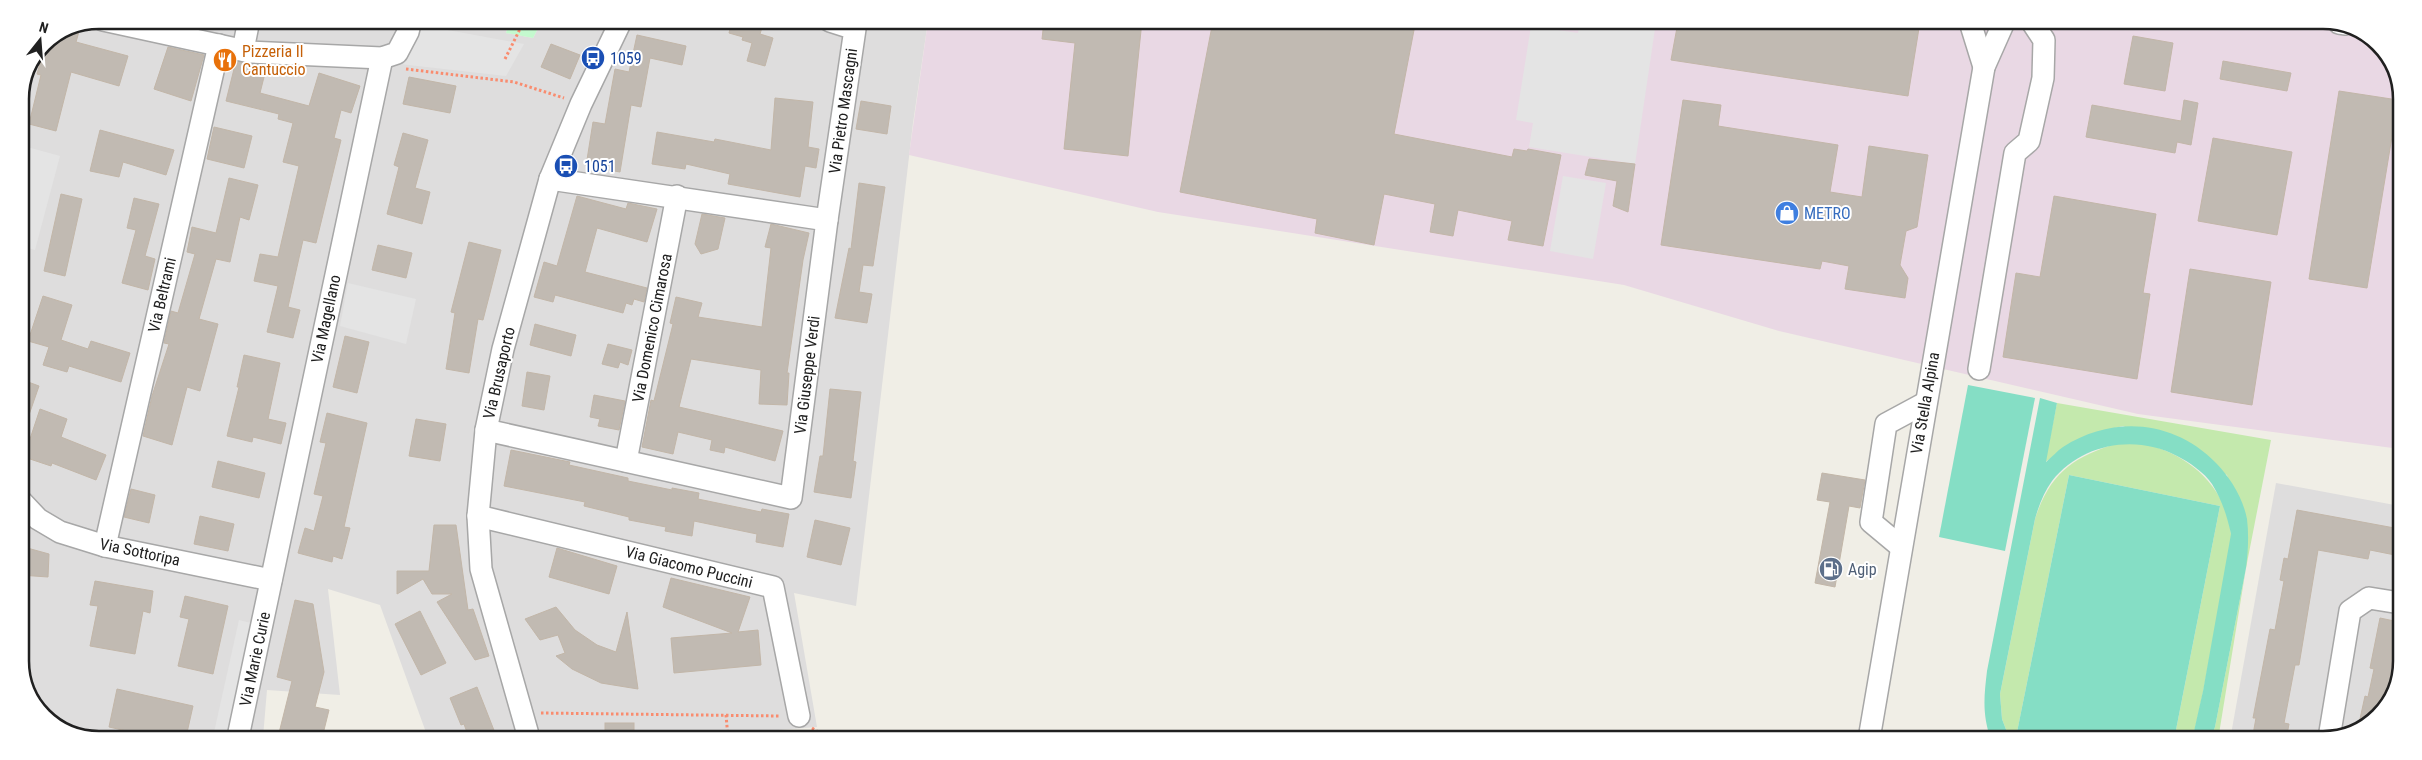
<svg xmlns="http://www.w3.org/2000/svg" width="2422" height="760" viewBox="0 0 2422 760" font-family="'Roboto Condensed',sans-serif">
<style>
.residential{fill:#dedddd}
.industrial{fill:#e9d8e4}
.grass{fill:#c4e9ad}
.park{fill:#c4f9ce}
.pitch{fill:#85dec5}
.parking{fill:#e4e4e4}
.building{fill:#c1bab2;stroke:#c2b6a8}
.lines{fill:none;stroke-linecap:round;stroke-linejoin:round}
.minor-casing{stroke:#a7a7a7;stroke-width:24}
.path{stroke:#f98c6f;stroke-width:3;stroke-dasharray:2.5 2.5;stroke-linecap:butt}
.minor{stroke:#fff;stroke-width:21}
.labels{text-anchor:middle;dominant-baseline:central;stroke-width:4;stroke-linejoin:round;paint-order:stroke}
.food-label{font-size:16px;fill:#c56008;stroke:#fff;text-anchor:start}
.transit-label{font-size:16px;fill:#164399;stroke:#fff;text-anchor:start}
.street-label{font-size:16px;fill:#202020;stroke:#fff}
.shop-label{font-size:16px;fill:#366cbe;stroke:#fff;text-anchor:start}
.service-label{font-size:16px;fill:#4e5e75;stroke:#fff;text-anchor:start}
.rim{fill:none;stroke:#202020;stroke-width:2.5}
</style>
<rect width="100%" height="100%" fill="#f0eee6"/>
<g class="residential">
<polygon points="99,20 510,21 506,33 533,38 542,21 928,21 913,123 856,606 794,593 817,727 715,735 716,738 428,738 380,605 328,589 340,695 267,690 263,737 78,737 37,709 20,666 20,99 43,43"/>
<polygon points="2276,483 2400,506 2399,682 2371,723 2323,740 2230,740"/>
</g>
<polygon class="industrial" points="928,21 2344,23 2385,51 2402,94 2400,449 2138,414 1779,331 1624,285 1158,212 909,155"/>
<g class="grass">
<polygon points="2057,403 2271,440 2246,568 2218,740 2210,740 2215,727 2246,568 2227,475 2123,426 2087,435 2045,462"/>
<path d="M2118,443C2126,443 2136,442 2145,444C2188,454 2227,487 2231,534C2233,556 2220,604 2215,628C2208,665 2202,703 2192,740H2174L2220,506L2069,475L2016,737L2030,740H2010L2002,719L2000,694L2035,519C2050,473 2073,457 2118,443Z"/>
</g>
<polygon class="park" points="510,21 542,21 533,38 506,33"/>
<g class="pitch">
<polygon points="1968,385 2035,398 2005,551 1939,537"/>
<path d="M2040,398L2057,403L2046,462C2052,457 2057,451 2063,447C2113,415 2174,420 2216,463C2230,477 2243,498 2247,519C2249,535 2248,552 2246,568L2215,727L2210,740H2192L2203,691L2231,534C2227,516 2222,500 2212,484C2205,473 2189,462 2177,456C2136,434 2082,443 2052,481C2044,492 2039,505 2035,519L2000,694L2002,719L2010,740H1991C1982,714 1984,697 1987,671Z"/>
<polygon points="2069,475 2220,506 2174,740 2030,740 2016,737"/>
</g>
<g class="parking">
<polygon points="1580,22 1656,22 1635,164 1529,147 1533,123 1516,120 1531,26 1578,33"/>
<polygon points="415,24 524,44 506,76 400,64"/>
<polygon points="20,145 60,156 35,250 20,246"/>
<polygon points="1563,176 1606,183 1593,259 1550,251"/>
<polygon points="348,283 416,299 406,344 340,326"/>
<polygon points="239,620 251,623 227,737 213,737"/>
</g>
<g class="building">
<polygon points="732,21 764,21 760,34 773,38 765,66 747,61 752,43 742,40 743,37 729,33"/>
<polygon points="1044,21 1142,21 1128,156 1064,149 1075,43 1042,39"/>
<polygon points="1213,21 1396,22 1395,26 1414,30 1394,134 1512,157 1514,149 1527,151 1528,149 1561,155 1543,246 1508,240 1512,221 1458,210 1453,236 1430,232 1435,204 1384,194 1374,245 1315,233 1317,219 1180,192"/>
<polygon points="1678,22 1920,22 1908,96 1671,60"/>
<polygon points="80,28 76,42 128,56 119,86 71,72 56,131 29,124 41,75 37,74 46,42"/>
<polygon points="637,35 686,46 682,65 650,58 641,107 631,105 620,172 586,166 593,122 605,124 615,69 629,72"/>
<polygon points="2133,36 2173,43 2165,91 2124,84"/>
<polygon points="551,44 580,55 570,79 541,67"/>
<polygon points="168,47 204,55 191,101 154,89"/>
<polygon points="228,60 267,65 260,93 309,106 319,73 360,86 351,113 341,110 334,138 341,140 316,243 303,240 288,307 300,310 293,338 267,332 278,286 254,281 260,254 278,257 299,166 283,162 293,123 278,119 279,114 226,101 234,69 227,67"/>
<polygon points="2223,61 2291,73 2287,91 2220,79"/>
<polygon points="409,77 456,86 450,113 403,104"/>
<polygon points="2339,91 2398,100 2367,288 2309,279"/>
<polygon points="775,98 813,102 808,147 819,149 816,168 805,166 800,197 728,184 730,174 686,164 685,169 652,164 657,132 714,142 715,139 771,150"/>
<polygon points="1683,100 1721,105 1718,126 1838,145 1830,192 1862,197 1869,146 1928,155 1917,227 1906,231 1900,265 1908,278 1905,298 1845,289 1849,266 1822,261 1820,269 1661,245"/>
<polygon points="2184,100 2198,103 2191,145 2177,142 2175,153 2086,137 2092,105 2181,121"/>
<polygon points="861,101 891,106 887,134 856,129"/>
<polygon points="214,127 252,136 244,168 207,159"/>
<polygon points="100,130 174,150 166,175 123,162 119,177 90,171"/>
<polygon points="403,133 428,140 415,188 430,192 422,224 387,214 399,167 394,165"/>
<polygon points="2213,138 2292,152 2277,235 2198,221"/>
<polygon points="1589,159 1635,164 1628,212 1613,206 1617,181 1585,175"/>
<polygon points="229,178 258,185 249,220 240,217 230,262 216,259 199,319 218,324 200,391 187,387 172,445 143,436 152,396 169,344 164,343 171,311 178,313 195,254 187,252 192,227 216,233"/>
<polygon points="859,183 885,187 873,266 863,265 859,292 872,294 867,323 835,318 849,248 851,249"/>
<polygon points="61,194 82,199 65,276 44,271"/>
<polygon points="577,196 626,209 628,203 657,209 647,242 597,228 585,272 647,288 644,302 634,299 632,305 626,303 623,313 555,295 553,302 534,297 544,262 557,266"/>
<polygon points="2054,196 2156,214 2143,293 2150,294 2137,379 2003,357 2016,273 2040,277"/>
<polygon points="134,198 159,204 145,256 155,259 148,290 122,283 136,230 127,228"/>
<polygon points="702,214 725,218 718,249 701,254 695,244"/>
<polygon points="771,224 809,233 803,260 787,373 789,373 787,405 759,404 761,370 691,359 679,407 783,431 775,461 725,447 724,453 710,450 712,440 678,432 673,454 642,447 651,400 654,401 673,324 670,323 676,297 702,303 698,317 762,327 771,248 765,247"/>
<polygon points="469,242 501,250 483,320 478,319 469,373 446,369 455,313 451,312"/>
<polygon points="378,245 412,253 406,278 372,270"/>
<polygon points="2190,269 2271,282 2252,405 2171,392"/>
<polygon points="43,296 72,305 61,340 88,349 91,341 130,353 121,382 69,366 67,372 43,365 49,347 28,341"/>
<polygon points="535,324 576,335 571,356 530,345"/>
<polygon points="345,336 369,342 357,393 333,387"/>
<polygon points="608,344 632,350 628,365 620,362 618,368 602,364"/>
<polygon points="244,355 280,363 268,419 286,423 281,444 253,437 252,442 227,436 239,387 237,387"/>
<polygon points="527,372 550,376 544,410 522,406"/>
<polygon points="20,379 39,386 22,435 20,435"/>
<polygon points="830,389 861,392 853,461 856,462 851,498 814,492 820,456 823,456"/>
<polygon points="594,395 625,401 619,430 598,426 600,419 590,417"/>
<polygon points="40,409 67,419 61,437 106,455 96,480 52,463 51,466 24,457"/>
<polygon points="327,413 367,423 344,527 350,528 342,559 333,556 332,562 298,553 305,528 314,531 323,496 314,494 326,443 320,442"/>
<polygon points="416,419 446,424 440,461 409,456"/>
<polygon points="511,450 570,462 569,465 628,478 628,481 672,490 672,488 699,493 698,499 761,512 762,509 789,514 783,547 756,542 757,534 694,521 692,536 665,531 666,527 629,520 629,517 584,506 585,502 504,486"/>
<polygon points="218,461 265,473 259,498 212,487"/>
<polygon points="1822,473 1865,480 1860,508 1849,506 1835,587 1815,583 1830,502 1817,500"/>
<polygon points="131,489 155,495 149,523 124,517"/>
<polygon points="2297,510 2400,529 2400,556 2370,550 2368,559 2318,550 2299,665 2295,665 2284,723 2289,724 2286,740 2252,740 2256,718 2253,718 2270,629 2275,630 2284,581 2280,580 2284,558 2288,559"/>
<polygon points="200,516 234,524 228,551 194,544"/>
<polygon points="815,520 850,528 841,565 807,557"/>
<polygon points="434,525 456,525 468,610 473,609 489,656 475,660 437,602 452,594 432,594 423,579 397,594 397,571 429,571"/>
<polygon points="20,546 49,554 48,577 20,575"/>
<polygon points="557,548 617,566 609,594 549,577"/>
<polygon points="671,578 750,597 738,632 758,630 761,665 674,673 671,638 732,633 663,607"/>
<polygon points="95,581 153,591 150,613 143,611 135,654 90,646 98,606 90,605"/>
<polygon points="185,596 228,606 213,674 178,666 189,619 180,617"/>
<polygon points="295,600 313,604 324,672 315,707 329,710 322,738 278,737 292,681 277,677"/>
<polygon points="556,607 575,630 597,645 616,652 627,612 638,689 601,683 572,669 556,656 565,653 558,635 540,640 525,619"/>
<polygon points="420,611 446,663 421,675 395,624"/>
<polygon points="2380,618 2399,622 2399,682 2371,724 2358,728 2365,696 2368,697 2374,669 2370,668"/>
<polygon points="477,687 497,738 469,738 464,724 461,725 450,698"/>
<polygon points="117,689 193,706 186,737 153,737 109,727"/>
<rect x="605" y="723" width="29" height="15"/>
</g>
<g class="lines">
<g class="minor-casing">
<g id="minor">
<polyline points="103,20 250,52 382,58 397,53 408,32 411,20"/>
<polyline points="1970,22 1984,67"/>
<polyline points="2339,23 2346,24"/>
<polyline points="243,50 249,20"/>
<polyline points="827,220 855,29 830,21"/>
<polyline points="1979,369 2015,153 2029,141 2043,78 2044,40 2032,22"/>
<polyline points="486,430 791,498 827,220 550,179"/>
<polyline points="626,461 677,196"/>
<polyline points="20,500 38,519 60,532 105,546 271,580"/>
<polyline points="478,516 773,587 799,716"/>
<polyline points="105,546 219,45"/>
<polyline points="1901,547 1871,522 1886,424 1925,403"/>
<polyline points="238,737 382,58"/>
<polyline points="529,738 481,569 478,516 486,430 503,349 550,179 581,104 621,21"/>
<polyline points="2329,738 2350,611 2369,598 2400,603"/>
<polyline points="1869,739 1984,67 2004,22"/>
</g>
</g>
<g class="path">
<polyline points="505,59 524,21"/>
<polyline points="406,69 514,82 564,98"/>
<polyline points="541,713 780,716"/>
<polyline points="726,715 728,738"/>
<polyline points="812,728 827,738"/>
</g>
<use href="#minor" class="minor"/>
</g>
<defs>
<g id="bus-disc" transform="scale(1.25)"><circle r="9.5" fill="#1a4fb4" stroke="#fff"/><path d="M-5-6H5V4H4V6H2V4H-2V6H-4V4H-5ZM-3.5-4V0h7V-4ZM-3.5 1.2v1.5H-2V1.2ZM2 1.2v1.5H3.5V1.2Z" fill="#fff"/></g>
<g id="restaurant-disc" transform="scale(1.25)"><circle r="9.5" fill="#e8710a" stroke="#fff"/><path d="M-5-6h1v4h1v-4h1v4h1v-4h1v5L-1.5 .5V6h-2V.5L-5-1ZM5-6V6H3V1.5H1.5Q1.5-4 5-6Z" fill="#fff"/></g>
<g id="shop-disc" transform="scale(1.25)"><circle r="9.5" fill="#3f7fe0" stroke="#fff"/><path d="M-5-2.5h2.3a2.7 3.5 0 0 1 5.4 0H5L5.5 6h-11ZM-1.5-2.5h3a1.5 2.3 0 0 0-3 0Z" fill="#fff"/></g>
<g id="fuel-disc" transform="scale(1.25)"><circle r="9.5" fill="#5c6f8a" stroke="#fff"/><path d="M-5.5-6h7V0h2V4h1.3V-2.5L3-4.5l.8-.8L6-3V5H2.5V1h-1V6h-7ZM-4.2-4.7v3.2H.2V-4.7Z" fill="#fff"/></g>
</defs>
<g fill-rule="evenodd">
<use href="#bus-disc" x="593" y="58"/>
<use href="#restaurant-disc" x="225" y="60"/>
<use href="#bus-disc" x="566" y="166"/>
<use href="#shop-disc" x="1787" y="213"/>
<use href="#fuel-disc" x="1831" y="569"/>
</g>
<g class="labels">
<g class="food-label">
<text x="242" y="51">Pizzeria Il<tspan x="242" dy="18">Cantuccio</tspan></text>
</g>
<g class="transit-label">
<text x="610" y="58">1059</text>
<text x="584" y="166">1051</text>
</g>
<g class="street-label">
<text transform="translate(843 111) rotate(-82)">Via Pietro Mascagni</text>
<text transform="translate(162 295) rotate(-77)">Via Beltrami</text>
<text transform="translate(326 319) rotate(-78)">Via Magellano</text>
<text transform="translate(652 328) rotate(-79)">Via Domenico Cimarosa</text>
<text transform="translate(499 373) rotate(-77)">Via Brusaporto</text>
<text transform="translate(807 375) rotate(-83)">Via Giuseppe Verdi</text>
<text transform="translate(1925 403) rotate(-80)">Via Stella Alpina</text>
<text transform="translate(140 552) rotate(12)">Via Sottoripa</text>
<text transform="translate(689 567) rotate(14)">Via Giacomo Puccini</text>
<text transform="translate(255 659) rotate(-78)">Via Marie Curie</text>
</g>
<g class="shop-label">
<text x="1804" y="213">METRO</text>
</g>
<g class="service-label">
<text x="1848" y="569">Agip</text>
</g>
</g>
<path d="M0 0H2422V760H0ZM99 29H2323A70 70 0 0 1 2393 99V661A70 70 0 0 1 2323 731H99A70 70 0 0 1 29 661V99A70 70 0 0 1 99 29Z" fill="#fff" fill-rule="evenodd"/>
<path class="rim" d="M99 29H2323A70 70 0 0 1 2393 99V661A70 70 0 0 1 2323 731H99A70 70 0 0 1 29 661V99A70 70 0 0 1 99 29Z"/>
<g transform="translate(40 40) rotate(17)" stroke="#ffffff" stroke-width="4" paint-order="stroke">
<path d="M0-4L9 19L0 12L-9 19Z" fill="#202020"/>
<text y="-8" font-size="14" font-weight="bold" text-anchor="middle" fill="#202020">N</text>
</g>
</svg>
